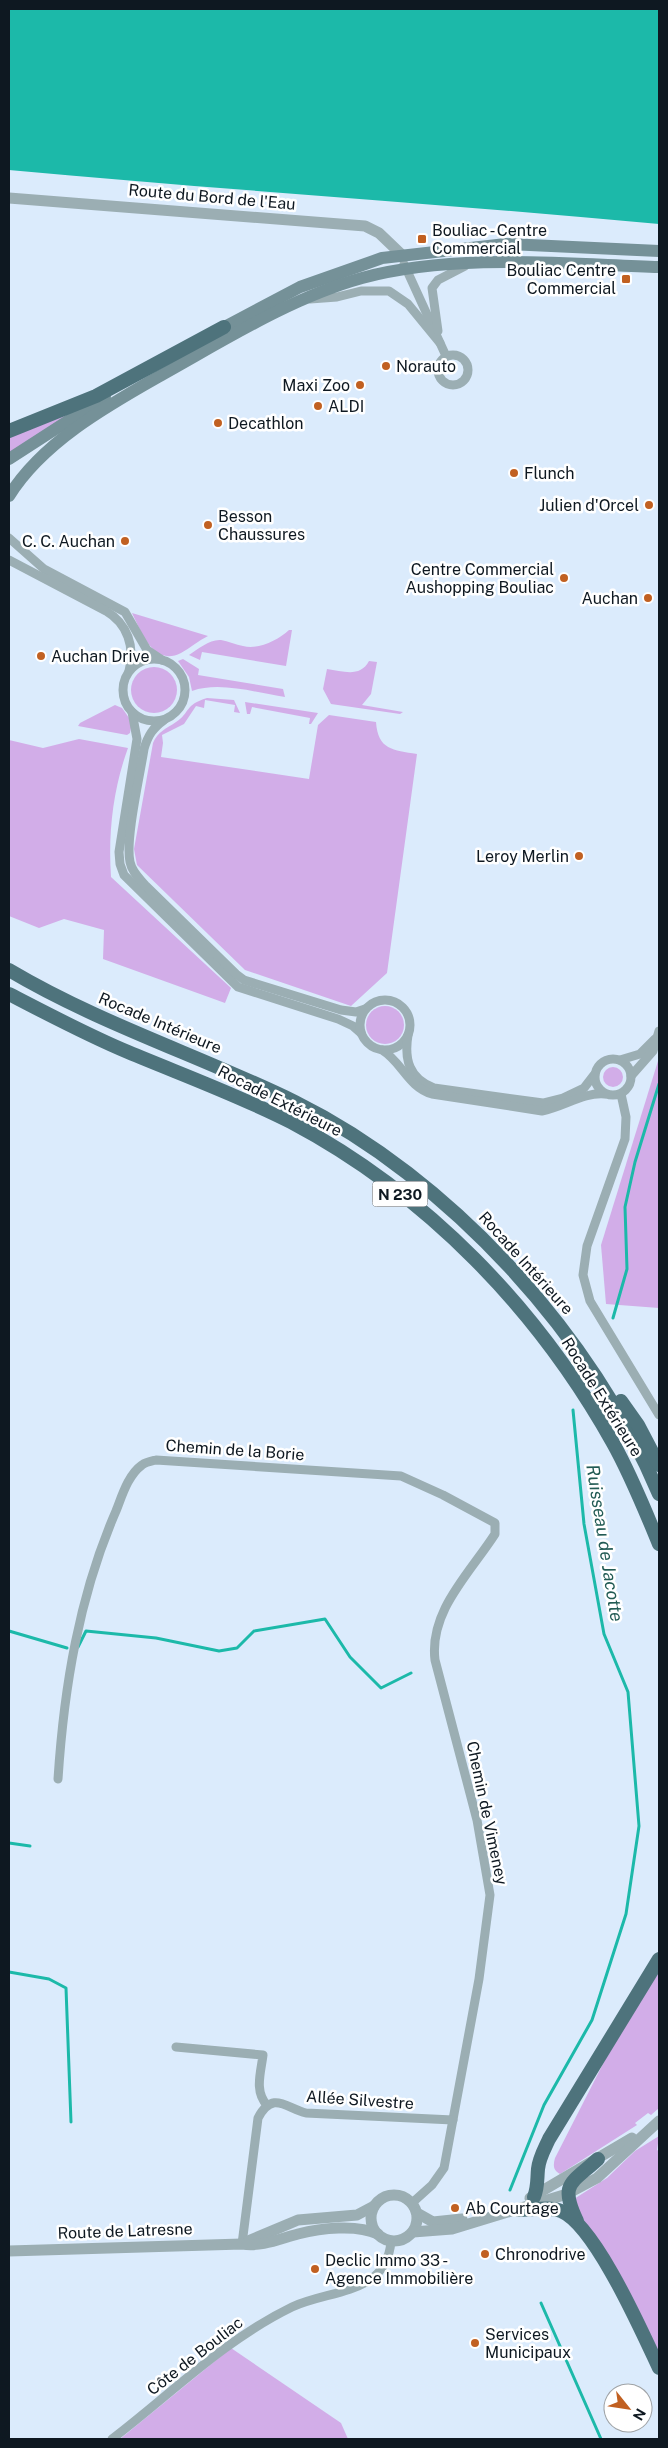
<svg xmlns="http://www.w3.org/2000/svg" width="668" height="2448" viewBox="0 0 668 2448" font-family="'Public Sans',sans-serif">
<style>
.green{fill:#d2ade8}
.water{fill:#1cb9a9}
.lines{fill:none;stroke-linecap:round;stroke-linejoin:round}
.stream{stroke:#1cb9a9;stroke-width:3}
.minor{stroke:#9baeb3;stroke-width:9}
.tertiary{stroke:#9baeb3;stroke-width:11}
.secondary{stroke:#759198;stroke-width:12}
.trunk{stroke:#4e737c;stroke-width:14}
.poi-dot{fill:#c16021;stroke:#fff;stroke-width:2}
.labels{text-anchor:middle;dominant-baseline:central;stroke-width:5;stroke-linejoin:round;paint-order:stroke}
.shield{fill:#fff;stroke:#565d64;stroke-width:1}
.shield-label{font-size:15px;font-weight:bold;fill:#0e1821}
.street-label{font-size:16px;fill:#0e1821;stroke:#fff}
.poi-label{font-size:16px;fill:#0e1821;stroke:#fff;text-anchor:start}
.water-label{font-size:18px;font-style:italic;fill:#225b54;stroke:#fff}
</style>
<rect width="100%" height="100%" fill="#dbebfc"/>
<g class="green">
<polygon points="64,416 66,417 9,453 9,436"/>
<path d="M132,613L208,636C198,641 190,648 181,653C153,667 141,631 132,613Z"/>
<path d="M289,630H292L286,666L202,652L200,660L189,655C198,649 210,639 221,640C228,641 236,645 243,646C259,650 278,640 289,630Z"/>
<path d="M183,659L199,669L198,675L283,689L285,697C257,693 220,681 192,691L189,677L178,661Z"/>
<path d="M369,661L377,662L371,694L362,705L403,712L400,714L331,704L323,689L327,669C343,671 360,678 369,661Z"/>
<circle cx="154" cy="690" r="23"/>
<path d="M207,698L234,700L240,713L234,712L235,705L205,700L204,708L196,706L184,724L162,735L163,743L161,757L309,779L318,725L329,715L376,722C378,750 393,750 417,754L387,973L351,1006L245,970L137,865L134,849L153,743C158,731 166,729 176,722C191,712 184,705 207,698Z"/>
<polygon points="245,702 318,713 311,724 309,724 310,718 252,707 250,714 247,714"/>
<polygon points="115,705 122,708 132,722 130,733 127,735 78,726 80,723"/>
<path d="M79,739L128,748C113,789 108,833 111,877L231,988L225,1003L103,959L104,930L64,919L39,928L9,916V740L43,748Z"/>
<circle cx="385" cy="1025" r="19"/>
<polygon points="658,1061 659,1308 606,1304 601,1245"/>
<circle cx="613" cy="1077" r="10"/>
<path d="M659,1971V2108L651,2115L648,2113L635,2123L637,2125L560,2174C553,2170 553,2165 555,2158L605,2060Z"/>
<polygon points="659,2136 657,2150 659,2151 659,2356 577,2211 574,2199 607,2178 635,2151"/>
<polygon points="231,2348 341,2423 348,2439 120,2439"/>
</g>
<path class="water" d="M9,9H659V224C443,204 225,190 9,170Z"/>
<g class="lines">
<g class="stream">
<polyline points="613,1318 627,1269 625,1207 635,1162 659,1084"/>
<polyline points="9,1631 67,1648"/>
<polyline points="78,1647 86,1631 156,1638 219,1651 237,1648 254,1631 325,1619 350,1657 381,1688 411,1673"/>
<polyline points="9,1843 30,1846"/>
<polyline points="9,1972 49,1979 66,1988 71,2122"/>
<polyline points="510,2190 544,2105 592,2020 626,1914 639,1826 628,1692 604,1634 584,1524 573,1410"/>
<polyline points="541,2303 601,2439"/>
</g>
<g class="minor">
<polyline points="404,264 446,356"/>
<polyline points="310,299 337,297 361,291 389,291 408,304 440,343"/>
<polyline points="438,331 432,288 438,280 465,266"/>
<circle cx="453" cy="370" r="15"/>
<polyline points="9,538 44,569 125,612 147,650 162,660"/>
<path d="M9,560L106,611C128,624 135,647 129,671"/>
<circle cx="154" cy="690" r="31"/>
<polyline points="132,712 137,739 119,852 120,864 124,875 238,987 338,1019 353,1026 361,1033"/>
<path d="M164,720C153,728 148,735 144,749C140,775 125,840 130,862C132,872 139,878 145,885L236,974L244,980L341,1010L356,1012L365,1009"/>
<circle cx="385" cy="1025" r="25"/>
<path d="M408,1035C404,1059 409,1079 434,1088L543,1103L563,1098L584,1088L594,1075"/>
<path d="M382,1050C402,1062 408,1087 432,1094L542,1111C564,1107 583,1092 605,1094"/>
<circle cx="613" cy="1077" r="18"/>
<polyline points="620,1060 640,1054 655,1039"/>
<polyline points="631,1076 653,1051 659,1031"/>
<polyline points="621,1094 626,1117 625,1139 587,1246 583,1275 590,1301 659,1415"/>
<path d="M58,1779C64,1687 79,1596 116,1511C122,1496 128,1475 142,1465C146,1462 152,1461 156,1460L401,1476L443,1495L495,1523V1534C470,1573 429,1611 435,1660L477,1820L490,1895L479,1979L444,2168L432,2185L412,2203"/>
<path d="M176,2047L263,2055C261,2072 254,2091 267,2105"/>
<path d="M242,2244L258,2118C273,2090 286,2108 306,2113L453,2120"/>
<path d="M112,2439C171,2394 224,2340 292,2307C331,2289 387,2295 391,2241"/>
</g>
<g class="tertiary">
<polyline points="9,198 365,226 379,233 402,255"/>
<circle cx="394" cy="2218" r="23"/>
<polyline points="530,2198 632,2138"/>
<polyline points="417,2213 433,2222 462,2219"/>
<polyline points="413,2232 452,2229 567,2194 597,2178 659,2121"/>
<polyline points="248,2241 298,2220 357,2215 374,2206"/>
<path d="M9,2251L242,2244C262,2247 279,2239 298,2234C321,2228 357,2224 378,2234"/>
</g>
<g class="secondary">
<polyline points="215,332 300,287 382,258 506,244 659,251"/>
<polyline points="9,459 105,397"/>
<path d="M9,496C42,443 105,407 158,377C223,341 290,298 362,278C456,253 563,264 659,267"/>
</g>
<g class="trunk">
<polyline points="9,431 96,396 224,327"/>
<path d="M9,970C100,1024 201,1056 295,1102C449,1178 593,1336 659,1494"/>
<path d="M9,994C48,1014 87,1035 128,1052C183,1075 238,1095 291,1122C427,1194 538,1309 613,1443C631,1475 645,1510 659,1544"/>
<polyline points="621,1401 638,1425 659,1465"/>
<path d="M534,2197C538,2187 537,2180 538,2169C539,2158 545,2148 549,2139L659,1959"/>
<path d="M519,2210C532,2210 549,2206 561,2211C595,2225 642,2332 659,2368"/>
<path d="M577,2221C559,2183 571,2184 598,2159"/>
</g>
</g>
<g class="poi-dot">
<rect x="417" y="234" width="10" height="10" rx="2.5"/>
<rect x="621" y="274" width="10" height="10" rx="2.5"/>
<circle cx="386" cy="366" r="5"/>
<circle cx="360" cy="385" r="5"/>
<circle cx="318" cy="406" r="5"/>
<circle cx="218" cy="423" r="5"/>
<circle cx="514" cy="473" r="5"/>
<circle cx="649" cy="505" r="5"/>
<circle cx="208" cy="525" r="5"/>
<circle cx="125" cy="541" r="5"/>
<circle cx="564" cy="578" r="5"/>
<circle cx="648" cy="598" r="5"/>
<circle cx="41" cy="656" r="5"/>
<circle cx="579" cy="856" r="5"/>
<circle cx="455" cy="2208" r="5"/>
<circle cx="485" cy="2254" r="5"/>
<circle cx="315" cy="2269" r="5"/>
<circle cx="475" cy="2343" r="5"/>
</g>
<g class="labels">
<rect class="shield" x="372.5" y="1181.5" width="55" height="25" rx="4"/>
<g class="shield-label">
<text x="400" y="1194">N 230</text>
</g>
<g class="street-label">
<text transform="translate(212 197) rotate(5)">Route du Bord de l'Eau</text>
<text transform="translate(160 1023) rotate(23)">Rocade Intérieure</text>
<text transform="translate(280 1101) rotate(27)">Rocade Extérieure</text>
<text transform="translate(526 1263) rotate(48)">Rocade Intérieure</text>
<text transform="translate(602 1397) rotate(58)">Rocade Extérieure</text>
<text transform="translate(235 1450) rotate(4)">Chemin de la Borie</text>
<text transform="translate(487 1813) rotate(78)">Chemin de Vimeney</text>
<text transform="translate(360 2100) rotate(4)">Allée Silvestre</text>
<text transform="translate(125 2231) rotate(-2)">Route de Latresne</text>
<text transform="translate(195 2356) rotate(-38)">Côte de Bouliac</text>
</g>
<g class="poi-label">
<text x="432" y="230">Bouliac - Centre<tspan x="432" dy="18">Commercial</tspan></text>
<text x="616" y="270" text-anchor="end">Bouliac Centre<tspan x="616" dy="18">Commercial</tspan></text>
<text x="396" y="366">Norauto</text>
<text x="350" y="385" text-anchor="end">Maxi Zoo</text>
<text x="328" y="406">ALDI</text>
<text x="228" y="423">Decathlon</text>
<text x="524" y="473">Flunch</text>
<text x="639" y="505" text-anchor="end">Julien d'Orcel</text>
<text x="218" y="516">Besson<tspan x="218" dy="18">Chaussures</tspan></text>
<text x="115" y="541" text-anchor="end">C. C. Auchan</text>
<text x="554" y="569" text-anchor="end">Centre Commercial<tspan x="554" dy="18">Aushopping Bouliac</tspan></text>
<text x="638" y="598" text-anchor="end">Auchan</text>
<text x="51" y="656">Auchan Drive</text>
<text x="569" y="856" text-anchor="end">Leroy Merlin</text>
<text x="465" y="2208">Ab Courtage</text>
<text x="495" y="2254">Chronodrive</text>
<text x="325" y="2260">Declic Immo 33 -<tspan x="325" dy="18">Agence Immobilière</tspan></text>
<text x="485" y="2334">Services<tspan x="485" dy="18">Municipaux</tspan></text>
</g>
<g class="water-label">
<text transform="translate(605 1543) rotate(81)">Ruisseau de Jacotte</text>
</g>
</g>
<rect width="668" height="2448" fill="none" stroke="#0e1821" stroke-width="20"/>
<g transform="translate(628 2408) rotate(120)"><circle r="24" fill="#ffffff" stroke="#9fa3a6"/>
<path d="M0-4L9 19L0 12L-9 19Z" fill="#c16021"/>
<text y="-8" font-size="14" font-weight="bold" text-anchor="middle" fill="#0e1821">N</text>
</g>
</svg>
